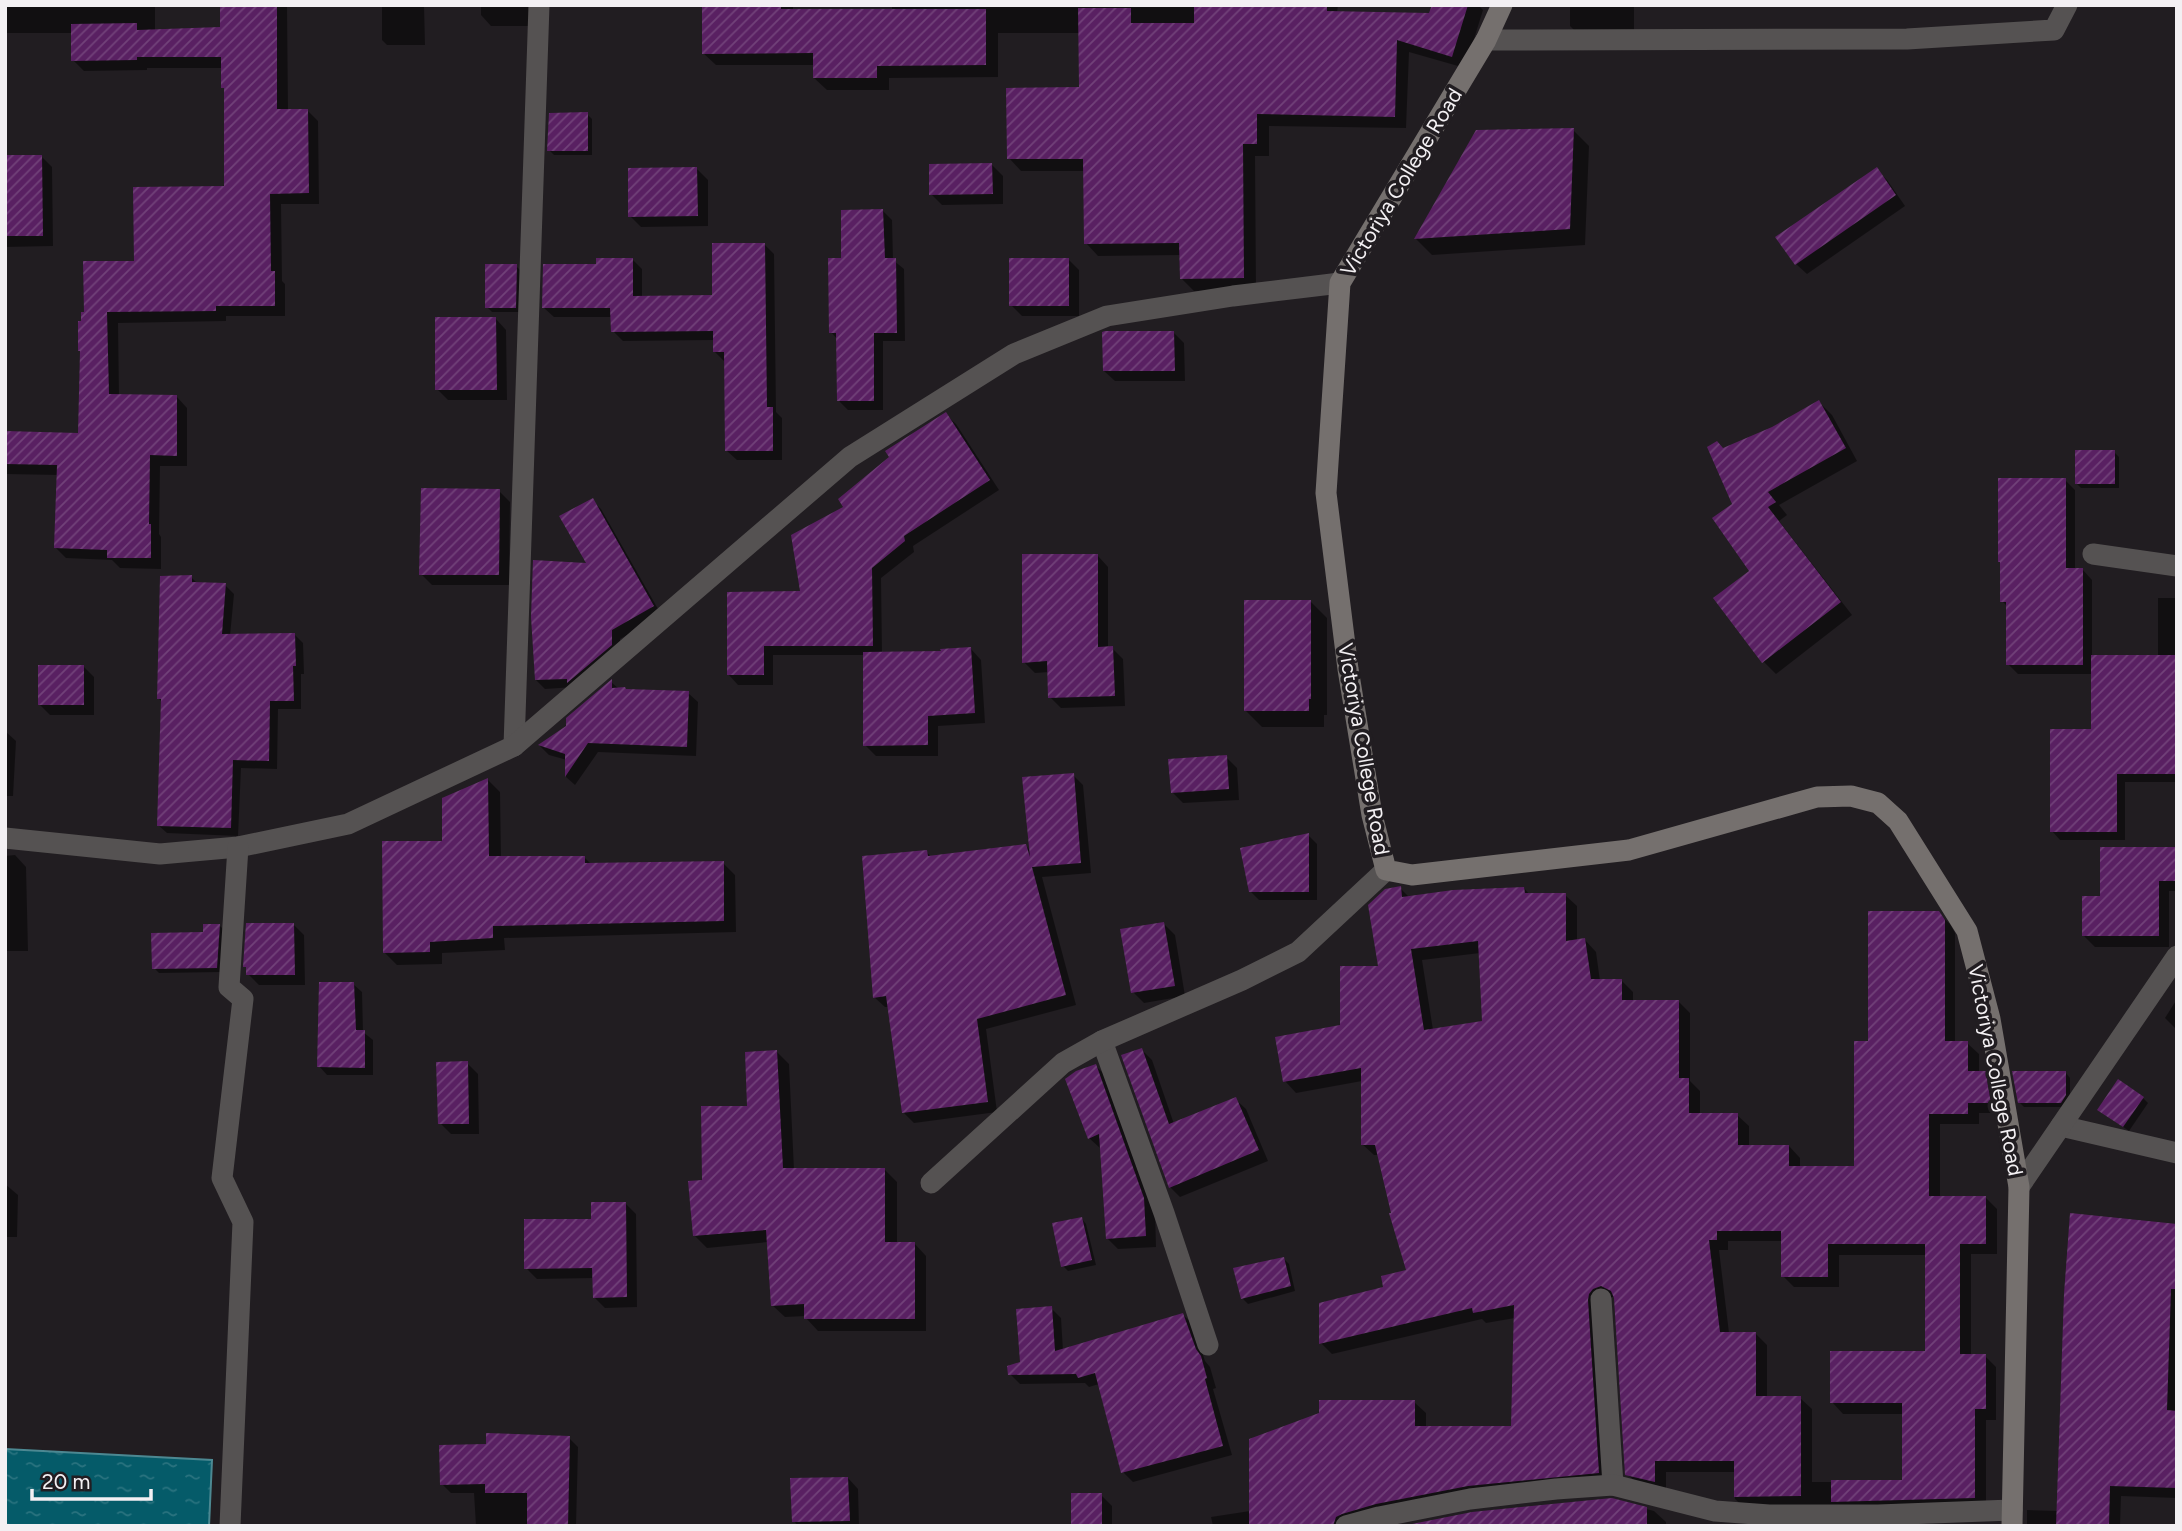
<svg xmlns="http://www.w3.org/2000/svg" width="2182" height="1531" viewBox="0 0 2182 1531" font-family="Figtree,sans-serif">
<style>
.water{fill:url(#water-ripples);stroke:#4c8892;stroke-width:2}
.shadow{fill:#0007;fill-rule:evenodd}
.building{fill:url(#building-hatch);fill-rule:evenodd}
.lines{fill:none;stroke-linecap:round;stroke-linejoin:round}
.street{stroke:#555252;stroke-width:21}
.secondary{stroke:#75706e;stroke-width:21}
.labels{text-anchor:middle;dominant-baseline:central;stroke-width:7;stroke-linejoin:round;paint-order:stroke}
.street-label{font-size:21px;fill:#f3f0f3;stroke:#211d21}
</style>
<defs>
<pattern id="water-ripples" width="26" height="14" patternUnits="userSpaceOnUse" patternTransform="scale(1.75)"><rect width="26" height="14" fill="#055b69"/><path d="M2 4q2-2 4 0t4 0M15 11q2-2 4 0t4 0" fill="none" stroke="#2a737f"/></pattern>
<pattern id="building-hatch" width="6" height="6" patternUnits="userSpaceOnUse" patternTransform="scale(1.75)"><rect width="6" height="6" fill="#592062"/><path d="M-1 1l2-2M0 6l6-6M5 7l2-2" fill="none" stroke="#714179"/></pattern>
</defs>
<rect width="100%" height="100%" fill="#211d21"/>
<polygon class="water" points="5,1449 212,1460 209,1526 5,1526"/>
<g class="shadow">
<polygon points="5,5 155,5 155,31 222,29 222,5 285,5 287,7 288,111 307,110 318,121 319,204 281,204 282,281 285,284 285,316 226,316 226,321 118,323 119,396 177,397 187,408 187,466 160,466 159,534 161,537 161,569 120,568 112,560 66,558 55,547 59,475 5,474 5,433 80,435 82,352 136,263 226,187 226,91 223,87 222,68 147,68 147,70 84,71 73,60 73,33 5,33"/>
<polygon points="382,5 424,5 425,45 387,45 382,40"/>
<polygon points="481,5 542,5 536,26 491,26 481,15"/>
<polygon points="703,5 793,5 793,10 892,9 892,5 1338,5 1337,13 1431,15 1433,5 1478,5 1483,10 1465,68 1409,52 1406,128 1269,126 1269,156 1255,156 1256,290 1194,291 1181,278 1181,255 1098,256 1086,243 1085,171 1021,171 1009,158 1081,89 1080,33 998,33 998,77 889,78 889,90 827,90 814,78 814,65 716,65 703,53"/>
<polygon points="1570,5 1634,5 1634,37 1581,37 1570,26"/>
<polygon points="587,114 592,119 592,155 554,155 549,150"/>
<polygon points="1573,130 1589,146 1585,245 1432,255 1416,239 1477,131"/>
<polygon points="5,156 41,156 52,167 53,246 5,247"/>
<polygon points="992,165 1003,176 1003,204 942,205 931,194"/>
<polygon points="697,169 708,180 708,226 641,227 630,216"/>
<polygon points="1876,169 1887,180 1905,206 1807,274 1796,264"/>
<polygon points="883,211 892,220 893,260 904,269 905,341 883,341 883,410 848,410 839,401 838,340 831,332"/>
<polygon points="764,244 774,254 776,412 782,418 782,460 737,460 727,451 724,361 714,351 714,340 623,341 613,331 612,317 554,317 544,308 598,266 632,259 642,269 642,298 714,297"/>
<polygon points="1068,259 1079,270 1079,316 1022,316 1011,305"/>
<polygon points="516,266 521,271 520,312 492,312 487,307"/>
<polygon points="496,319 506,330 507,400 448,400 437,389"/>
<polygon points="1173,332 1184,343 1185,381 1115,381 1104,371"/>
<polygon points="1819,402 1832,415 1857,461 1779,505 1787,515 1779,521 1852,615 1776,674 1764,662 1751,571 1734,504 1723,450 1772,429"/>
<polygon points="946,415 956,424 999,490 913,546 914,552 881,578 882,654 942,653 971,649 981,660 985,723 938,726 938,756 876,756 865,745 865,655 773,655 773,685 738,685 728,674 802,593 845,508"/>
<polygon points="2114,452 2119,457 2119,488 2081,488 2076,483"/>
<polygon points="2065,480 2075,490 2075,569 2082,569 2092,580 2092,657 2158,657 2158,598 2177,598 2177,782 2125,782 2125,840 2060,840 2052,831 2093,731 2093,674 2018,674 2008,664 2008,607 2002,601"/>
<polygon points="499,491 510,502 509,585 432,585 421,574"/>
<polygon points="592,500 601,509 662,616 620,639 620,654 574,687 545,689 536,680 589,565"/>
<polygon points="1098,556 1108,567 1108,648 1112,648 1123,659 1125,706 1061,708 1050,697 1049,672 1035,673 1024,662"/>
<polygon points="191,577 198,584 225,585 234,594 230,636 295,635 303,643 304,674 301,674 301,709 278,709 277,769 241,768 238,836 167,833 158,825 163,703 159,699"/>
<polygon points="1310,601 1327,618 1327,715 1324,715 1324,727 1262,727 1246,711"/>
<polygon points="83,666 94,677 94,715 50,715 40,705"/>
<polygon points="611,682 619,689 626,690 688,693 698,702 696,756 598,752 575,785 566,777 567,760 549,755 540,746 568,727"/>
<polygon points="5,731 16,741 13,796 5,796"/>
<polygon points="1226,757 1237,768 1239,800 1183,803 1172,792"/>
<polygon points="1073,775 1083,785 1091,873 1042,877 1076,1005 986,1029 997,1112 914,1123 903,1112 889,1007 885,1007 874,997 926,852 932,857 1025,845 1031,851"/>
<polygon points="488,780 500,792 501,858 584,857 592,865 723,863 735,875 736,932 504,938 505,950 442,953 442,964 397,965 384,952 444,843"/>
<polygon points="1308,835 1317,844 1317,900 1259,900 1251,892"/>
<polygon points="2177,848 2177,891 2169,891 2169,947 2095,947 2084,936 2101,898"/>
<polygon points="15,855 26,867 28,951 5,951 5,856"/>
<path d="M1400,888L1409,897L1524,888L1530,895H1565L1577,906V941L1585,940L1596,952L1600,981H1622L1633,992V1002H1679L1690,1013V1081L1700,1091V1115H1737L1749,1126V1146H1789L1800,1158V1167H1856L1870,1043L1938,913L1950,924L1955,933V1043H1967L1979,1054V1073H1985L1996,1084L2001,1113H1979V1124H1940V1198H1986L1997,1209V1254H1971V1356H1985L1996,1367V1420H1986V1509L1747,1510L1735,1499V1472H1666V1492L1639,1485L1627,1474L1616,1297H1612L1600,1304L1610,1484L1352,1526H1213L1211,1517L1250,1511L1414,1402L1426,1413V1428H1513L1515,1318L1486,1323L1482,1319L1332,1354L1321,1343L1408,1271L1379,1155H1374L1362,1144V1081L1296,1093L1285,1081L1342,1027L1380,968ZM1480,953L1484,1023L1433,1030L1422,960ZM1728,1241H1783V1276L1794,1287H1839V1255H1927V1352L1832,1402L1843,1414H1904V1482H1812V1409L1800,1398H1767V1345L1755,1333H1729L1719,1250H1728Z"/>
<polygon points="293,924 304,935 305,985 259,985 248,974 248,969 245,966"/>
<polygon points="1164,924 1175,935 1185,996 1144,1003 1133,992"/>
<polygon points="219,925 224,930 221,972 159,973 154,968"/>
<polygon points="353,984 362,992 363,1032 373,1040 373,1075 327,1075 319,1066"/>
<polygon points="2177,999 2177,1030 2165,1018"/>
<polygon points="1142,1050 1152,1060 1174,1124 1235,1099 1246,1109 1268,1161 1180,1197 1170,1187"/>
<polygon points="777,1052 789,1064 794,1170 885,1170 897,1182 897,1243 914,1243 926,1256 926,1331 818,1331 806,1318 806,1316 785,1317 772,1305 768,1242 707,1248 695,1236 704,1182 749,1107"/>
<polygon points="467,1063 478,1074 479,1134 451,1134 440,1123"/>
<polygon points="1096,1066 1107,1077 1155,1210 1156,1247 1118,1249 1107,1238 1102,1148 1100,1148 1089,1138"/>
<polygon points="2066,1073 2070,1078 2070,1100 2066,1107 2024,1107 2019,1102"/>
<polygon points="2143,1098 2148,1103 2129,1131 2099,1110"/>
<polygon points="5,1184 18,1195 17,1237 5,1237"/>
<polygon points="625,1203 636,1214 637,1307 605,1308 594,1297 594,1278 537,1279 526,1268 593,1220"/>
<polygon points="1082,1219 1086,1224 1096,1265 1068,1271 1063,1266"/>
<polygon points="2177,1226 2177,1498 2121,1496 2120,1526 2027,1526 2027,1510 2058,1511"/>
<polygon points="1284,1259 1289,1264 1295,1291 1248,1304 1243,1299 1235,1270"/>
<polygon points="1051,1308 1061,1318 1063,1351 1183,1315 1193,1324 1205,1361 1210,1367 1216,1388 1213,1389 1232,1455 1133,1482 1123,1472 1099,1384 1089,1387 1085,1383 1020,1384 1010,1374 1022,1363"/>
<polygon points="569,1438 578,1447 576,1526 476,1526 474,1493 451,1493 442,1484 488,1445"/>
<polygon points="848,1478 858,1489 859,1526 798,1526 794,1521"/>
<polygon points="1101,1495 1112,1506 1112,1526 1072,1526"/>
<polygon points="1612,1500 1654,1511 1666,1522 1666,1526 1411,1526"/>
</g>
<g class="building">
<polygon points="220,5 277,5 277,109 308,109 309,193 270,194 271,271 275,271 275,306 216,306 216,311 107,312 109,394 177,395 177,456 150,455 149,524 151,524 151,558 107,558 107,550 54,548 57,465 5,464 5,431 78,433 80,351 78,351 78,321 81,321 81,312 84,312 83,261 134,261 133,187 224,186 224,88 221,88 221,57 137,57 137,60 71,61 71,24 137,23 137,30 220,27"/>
<polygon points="702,5 781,5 781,9 986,9 986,65 877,66 877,78 813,78 813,53 702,54"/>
<polygon points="1194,5 1327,7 1327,11 1429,13 1432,5 1468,5 1452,57 1397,40 1395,117 1257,114 1257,144 1243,144 1244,278 1180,279 1179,243 1084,244 1083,159 1007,159 1006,88 1079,87 1078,8 1131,8 1131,23 1194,23"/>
<polygon points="588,112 588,151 547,151 549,113"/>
<polygon points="1574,128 1570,229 1414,239 1476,130"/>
<polygon points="5,155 42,155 43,236 5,236"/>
<polygon points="992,163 993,194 929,195 929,164"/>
<polygon points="697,167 698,216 628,217 628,168"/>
<polygon points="1877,167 1896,195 1795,265 1775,237"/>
<polygon points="883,209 885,258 896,258 897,333 874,333 874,401 837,401 836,333 829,333 828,258 841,258 841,210"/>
<polygon points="712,243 765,243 767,407 773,407 773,451 725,451 724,352 713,352 713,331 611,332 610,308 542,308 543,264 596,264 596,258 633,258 633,296 712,295"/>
<rect x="1009" y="258" width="60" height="48"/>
<polygon points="485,264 517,264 516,308 485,308"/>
<polygon points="435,317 496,317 497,390 435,390"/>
<polygon points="1105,331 1174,331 1175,371 1103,371 1102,332"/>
<polygon points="1819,400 1846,448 1768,492 1776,502 1768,507 1841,602 1762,663 1713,598 1749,571 1712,518 1732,504 1707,447 1717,441 1723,448 1772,427"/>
<polygon points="946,412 990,480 904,536 905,541 872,568 873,646 764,646 764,675 727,675 727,592 800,591 791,535 843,507 838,499 889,457 885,451"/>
<rect x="2075" y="450" width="40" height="34"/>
<polygon points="1998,478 2066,478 2066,568 2083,568 2083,665 2006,665 2006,602 2000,602 2000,562 1998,562"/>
<polygon points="421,488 500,489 499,575 419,575"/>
<polygon points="593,498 654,606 612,630 612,645 567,683 567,679 535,680 531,617 533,560 586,563 559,516"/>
<polygon points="1022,554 1098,554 1098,647 1113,646 1115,696 1048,698 1047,661 1022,663"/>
<polygon points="192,575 192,582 226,583 222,634 295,633 296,666 293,666 294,701 270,701 269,761 233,760 231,828 157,826 161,699 157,699 160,576"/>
<polygon points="1244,600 1311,600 1311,699 1309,699 1309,711 1244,711"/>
<polygon points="971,647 975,713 928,716 928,745 863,746 863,652 941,651 940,649"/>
<polygon points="2091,655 2177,655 2177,774 2117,774 2117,832 2050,832 2050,729 2091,729"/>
<rect x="38" y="665" width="46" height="40"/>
<polygon points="612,679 612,688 625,687 626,689 689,691 687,747 588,743 565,777 565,754 538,745 566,726 566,718"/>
<polygon points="1227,755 1229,789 1171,793 1168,759"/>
<polygon points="1074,773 1081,863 1032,867 1066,995 977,1019 988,1102 902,1113 886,996 873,998 862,856 927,850 928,856 1026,844 1030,857 1022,777"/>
<polygon points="488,778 489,856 585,856 585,863 724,861 724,921 493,926 493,938 430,942 430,952 383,953 382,841 442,841 442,798"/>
<polygon points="1309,833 1309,892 1249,892 1240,848"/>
<polygon points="2100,847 2177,847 2177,881 2159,881 2159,936 2082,936 2082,896 2100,896"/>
<path d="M1401,886L1402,897L1453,890L1524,887L1525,893H1566V941L1585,938L1591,979H1622V1000H1679V1078H1689V1113H1738V1145H1789V1166H1854V1041H1868V911H1939L1945,920V1041H1968V1071H1986L1991,1103H1968V1114H1929V1196H1986V1244H1960V1354H1986V1409H1975V1498L1831,1502V1480H1902V1403H1830V1351H1925V1244H1828V1277H1781V1231H1717V1240H1709L1720,1332H1756V1396H1801V1496L1734,1497V1461H1655V1482L1625,1475L1614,1298L1611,1291L1601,1286L1593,1289L1589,1294L1588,1300L1599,1473L1468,1486L1376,1504L1342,1514L1336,1517L1333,1526H1249V1439L1319,1413V1400H1415V1426H1511L1514,1305L1473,1313L1472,1308L1319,1344V1303L1383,1287L1381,1276L1406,1270L1389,1213H1391L1375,1145H1361V1068L1283,1082L1275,1037L1340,1025V966H1378L1368,905L1385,889ZM1478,941L1482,1021L1424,1030L1411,949Z"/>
<polygon points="1164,922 1175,986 1131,993 1120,929"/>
<polygon points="246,923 294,923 295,975 246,975 246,967 243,967"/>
<polygon points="203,924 220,924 217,968 152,969 151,933 203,932"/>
<polygon points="319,982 354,982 356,1030 365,1030 365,1068 317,1067"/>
<polygon points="1142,1048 1169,1124 1236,1097 1259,1150 1169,1188 1121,1055"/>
<polygon points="777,1050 783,1168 885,1168 885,1242 915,1242 915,1319 804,1319 804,1304 771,1306 766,1230 693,1236 688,1181 702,1180 701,1106 747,1106 745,1052"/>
<polygon points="468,1061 469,1124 438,1124 436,1062"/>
<polygon points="1096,1064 1144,1198 1146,1236 1106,1239 1099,1134 1088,1139 1065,1079 1076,1071"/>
<polygon points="2012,1071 2066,1071 2066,1095 2061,1103 2018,1103"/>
<polygon points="2118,1079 2144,1097 2123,1127 2097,1110"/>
<polygon points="591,1202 626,1202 627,1297 593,1298 592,1268 524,1269 524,1219 591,1219"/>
<polygon points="2070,1213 2177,1224 2177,1289 2171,1289 2167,1410 2177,1411 2177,1488 2110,1486 2109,1526 2056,1526 2064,1294"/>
<polygon points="1082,1217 1092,1260 1061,1267 1052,1223"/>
<polygon points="1284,1257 1291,1286 1241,1299 1233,1268"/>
<polygon points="1052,1306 1055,1351 1183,1313 1196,1349 1201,1356 1207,1378 1205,1379 1223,1446 1121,1473 1095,1373 1078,1378 1076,1374 1008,1375 1007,1366 1020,1362 1016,1309"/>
<polygon points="486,1433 570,1436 568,1526 527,1526 527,1493 485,1493 485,1484 440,1485 439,1445 486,1444"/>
<polygon points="848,1477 850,1521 792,1522 790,1478"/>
<rect x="1071" y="1493" width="31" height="33"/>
<polygon points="1612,1498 1647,1507 1647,1526 1402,1526 1472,1512"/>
</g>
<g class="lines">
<g class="street">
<polyline points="1486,40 1907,39 2054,30 2067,5"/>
<polyline points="2093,554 2177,566"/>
<polyline points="514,746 539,5"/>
<polyline points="5,838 160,854 238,847 348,824 514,746 850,457 1014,354 1107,316 1233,296 1340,283"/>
<polyline points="1102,1041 1164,1213 1208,1345"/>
<polyline points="2061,1126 2177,1153"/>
<polyline points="931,1183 1063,1063 1102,1041 1242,980 1298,952 1386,870"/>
<polyline points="2019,1187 2177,956"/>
<polyline points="1601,1299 1613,1485"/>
<polyline points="230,1526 243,1222 222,1178 243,999 229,987 238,847"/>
<polyline points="1346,1526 1379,1517 1470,1499 1556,1489 1613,1485 1715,1511 1769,1515 1878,1515 2012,1510"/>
</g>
<polyline class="secondary" points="1502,5 1486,40 1340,283 1326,493 1348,669 1372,815 1386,870 1412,875 1629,850 1817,797 1851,796 1878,803 1898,821 1967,931 1990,1019 2019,1187 2012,1526"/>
</g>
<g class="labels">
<g class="street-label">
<text transform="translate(1401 182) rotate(-59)">Victoriya College Road</text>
<text transform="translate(1364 749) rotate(80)">Victoriya College Road</text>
<text transform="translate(1996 1070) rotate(79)">Victoriya College Road</text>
</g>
</g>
<rect width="2182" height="1531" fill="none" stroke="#f3f0f3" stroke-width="14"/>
<path d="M32 1489v10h119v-10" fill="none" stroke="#f3f0f3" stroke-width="3.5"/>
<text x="42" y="1489" font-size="21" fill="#f3f0f3" stroke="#211d21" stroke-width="5" paint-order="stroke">20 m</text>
</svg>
